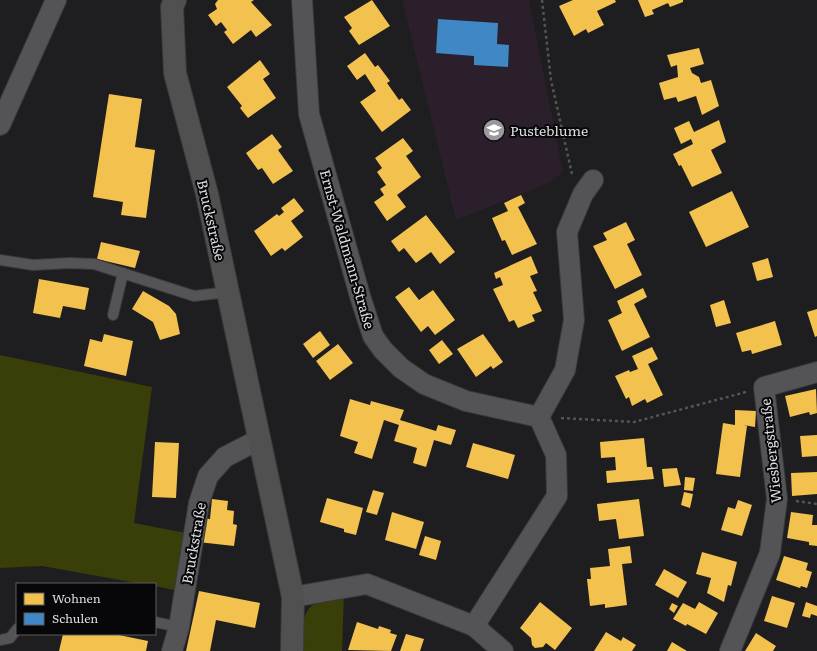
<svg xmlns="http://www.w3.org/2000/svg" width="817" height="651" viewBox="0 0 817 651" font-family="Literata,serif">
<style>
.education{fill:#2a1f2a}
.green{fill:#3a3e09}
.homes{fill:#f2c14e}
.schools{fill:#3f88c5}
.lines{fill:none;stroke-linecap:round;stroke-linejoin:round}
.lane-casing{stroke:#3a393d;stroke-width:12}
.street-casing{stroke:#3a393d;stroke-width:22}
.secondary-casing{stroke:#3a393d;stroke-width:24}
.path{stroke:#545355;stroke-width:2.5;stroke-dasharray:3 3;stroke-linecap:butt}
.lane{stroke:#545456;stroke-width:10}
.street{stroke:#545456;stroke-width:20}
.secondary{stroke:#505050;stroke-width:22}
.labels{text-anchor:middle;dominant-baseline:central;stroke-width:4;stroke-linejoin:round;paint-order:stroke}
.poi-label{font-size:14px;fill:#dcdbdf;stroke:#070709;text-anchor:start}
.street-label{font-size:14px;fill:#dcdbdf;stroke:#070709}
</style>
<rect width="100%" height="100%" fill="#1e1d20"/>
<polygon class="education" points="402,0 529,0 563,172 549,183 456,220"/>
<g class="green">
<polygon points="0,355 152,387 134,523 186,533 174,590 155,586 155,584 142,584 42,566 0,568"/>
<path d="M344,593L342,651H302C303,611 302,603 344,593Z"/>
</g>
<g class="homes">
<polygon points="218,0 254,0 251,2 272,25 256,37 251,30 233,44 224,32 227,30 221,22 216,26 208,15 217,9 215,4"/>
<polygon points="372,0 390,26 359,45 349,31 352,28 344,17"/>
<polygon points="573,0 615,0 616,2 597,11 604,25 588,33 586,29 574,36 559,6"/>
<polygon points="638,0 683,0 683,2 670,7 668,3 652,10 654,14 645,17"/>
<polygon points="699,48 704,64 690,68 692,73 699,77 701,83 711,80 719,106 702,115 696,96 678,102 676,97 664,100 659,83 678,77 677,65 671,67 667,55"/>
<polygon points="365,53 375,67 378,65 390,81 387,83 399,100 402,98 411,110 382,132 360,102 376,91 365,74 357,80 347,66"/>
<polygon points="260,60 270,74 263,79 276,98 248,118 240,108 242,106 227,87"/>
<polygon points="109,94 142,99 135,147 155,150 146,218 121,215 123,202 93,197"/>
<polygon points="719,120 726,142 711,150 722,173 692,187 681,165 679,166 673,154 693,144 691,139 681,144 674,128 689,121 694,132"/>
<polygon points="272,134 282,147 278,150 293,171 273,184 262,168 258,170 246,153"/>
<polygon points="403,138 413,151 406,156 421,177 397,195 406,207 387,221 374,202 384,195 380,189 386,185 377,172 382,168 375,158"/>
<polygon points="732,191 749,227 706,247 689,212"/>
<polygon points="521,195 525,203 518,207 537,244 512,255 505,240 502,241 492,218 508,211 504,203"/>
<polygon points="294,198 304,211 291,221 303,237 285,251 282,248 271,256 254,231 277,214 279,216 284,212 281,208"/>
<polygon points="426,215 455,252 440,264 431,252 416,263 404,248 399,252 391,241"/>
<polygon points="626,222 635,240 627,244 642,275 615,289 593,246 607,240 603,233"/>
<polygon points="101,242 140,251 135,268 97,259"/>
<polygon points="531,256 538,273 530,276 537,291 533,292 542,311 532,315 535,321 518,328 514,320 509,322 493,289 503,285 500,277 496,279 494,273"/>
<polygon points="768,258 773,277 757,281 752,263"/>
<polygon points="39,279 89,288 85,310 63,306 60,318 33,313"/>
<polygon points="409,287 419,300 433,290 455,320 435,335 428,326 421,332 395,297"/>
<polygon points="643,288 647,297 634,304 650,337 622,351 608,320 622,313 617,301"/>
<polygon points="143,291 169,306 176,314 180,334 160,340 153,322 132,309"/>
<polygon points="724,300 731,323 716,327 710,305"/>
<polygon points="817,309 817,336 815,337 807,312"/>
<polygon points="775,321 782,345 752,354 751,350 742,352 736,333"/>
<polygon points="320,331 330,345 313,358 303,344"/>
<polygon points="104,334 133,341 126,376 84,366 90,339 102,342"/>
<polygon points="483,334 503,362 493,369 491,366 476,377 457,349"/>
<polygon points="442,340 453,354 439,364 429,350"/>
<polygon points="338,344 353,363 330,380 316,361"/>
<polygon points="652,347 658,359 648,364 663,395 647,403 645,399 632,406 629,397 626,399 615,376 629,370 630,372 638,369 632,356"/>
<polygon points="816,389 817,413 810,415 809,412 790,417 785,396"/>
<polygon points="350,399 370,405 371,401 404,410 400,420 436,431 438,425 456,430 451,445 434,440 426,467 413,463 417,448 394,441 399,425 384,420 372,459 354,453 358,442 340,436"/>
<polygon points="735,410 756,411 755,427 743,425 747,426 740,477 716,474 723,423 735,425"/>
<polygon points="817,435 817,456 802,457 800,436"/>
<polygon points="644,438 647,467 652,467 654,479 607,483 606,471 616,470 615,457 601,458 600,442"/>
<polygon points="155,442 179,443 176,498 152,497"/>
<polygon points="473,443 515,455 508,479 466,467"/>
<polygon points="677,468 681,485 664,487 662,469"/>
<polygon points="817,472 817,494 792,496 791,473"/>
<polygon points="685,477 695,478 693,491 684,490"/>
<polygon points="373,490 384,493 377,515 366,512"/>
<polygon points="684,492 693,494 690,508 681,505"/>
<polygon points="327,498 363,508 356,535 344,532 344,529 320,522"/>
<polygon points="212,499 228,501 227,510 234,511 233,524 237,525 234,546 198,542 201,518 210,519"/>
<polygon points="639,499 644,536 619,539 616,519 599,521 597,504"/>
<polygon points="738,500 752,505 742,536 721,530 728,507 735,509"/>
<polygon points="392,512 424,522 416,549 385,540"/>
<polygon points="791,512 813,515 812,525 817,525 817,546 809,545 809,542 787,538"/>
<polygon points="425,536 441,541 436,560 419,555"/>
<polygon points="630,546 632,563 622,564 627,605 605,608 605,604 590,606 587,579 591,579 590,568 610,566 608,549"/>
<polygon points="702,552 737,562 731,586 728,585 724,602 707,593 711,578 696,574"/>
<polygon points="784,556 808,563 806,570 812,572 807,588 801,586 800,588 776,580"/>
<polygon points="664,569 687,582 678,598 655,585"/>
<polygon points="199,591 260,603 255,628 216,620 210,651 186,651"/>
<polygon points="772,596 795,603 787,628 764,621"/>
<polygon points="540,602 572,628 555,650 546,643 543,647 535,648 532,645 531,638 520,628"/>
<polygon points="699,602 718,613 706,634 687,624 686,626 673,619 683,603 695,609"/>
<polygon points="806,602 817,606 817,616 811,614 810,618 802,616"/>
<polygon points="672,603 678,606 674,613 669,609"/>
<polygon points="357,622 378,629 379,626 391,630 390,633 397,635 391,651 348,650"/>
<polygon points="606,632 621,641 623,637 636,645 632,651 594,651"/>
<polygon points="756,633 776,646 773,651 745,651"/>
<polygon points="63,634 114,634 148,641 146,651 59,651"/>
<polygon points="406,634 424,639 420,651 400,651"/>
<polygon points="672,642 687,651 667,651"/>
</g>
<polygon class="schools" points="438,19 498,23 497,44 509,45 508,67 474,65 474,56 436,53"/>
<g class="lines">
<g class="lane-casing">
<g id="lane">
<polyline points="0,260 33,265 70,263 94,264 194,296 228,292"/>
<polyline points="113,315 123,273"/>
<polyline points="155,622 179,627"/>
<polyline points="0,640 10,638 17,629"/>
</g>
</g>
<g class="street-casing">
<g id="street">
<polyline points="302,0 309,114 360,296 373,336 383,350 401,368 424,384 466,401 539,417 556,455 557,496 474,626"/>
<polyline points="0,125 56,0"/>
<polyline points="539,417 565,370 574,320 567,232 583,194 593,180"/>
<polyline points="293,597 367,584 474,626 503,651"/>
<polyline points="172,651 179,627 199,503 208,476 225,457 260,439"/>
<polyline points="730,651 770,553 777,499 764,387 817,372"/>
</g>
</g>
<g class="secondary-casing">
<polyline id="secondary" points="175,0 172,7 175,73 207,194 293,597 292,651"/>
</g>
<g class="path">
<polyline points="542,0 551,80 572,174"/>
<polyline points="561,418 634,422 746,392"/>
<polyline points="796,501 817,504"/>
</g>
<use href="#lane" class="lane"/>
<use href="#street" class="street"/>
<use href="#secondary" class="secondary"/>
</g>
<defs>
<g id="school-disc" transform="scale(1.15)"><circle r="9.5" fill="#9a989c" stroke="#070709"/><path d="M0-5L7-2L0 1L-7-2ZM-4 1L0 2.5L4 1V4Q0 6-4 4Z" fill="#fff"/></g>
</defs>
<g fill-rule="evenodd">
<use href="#school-disc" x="494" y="130"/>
</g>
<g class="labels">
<g class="poi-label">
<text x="510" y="130">Pusteblume</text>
</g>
<g class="street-label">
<text transform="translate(212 220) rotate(77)">Bruckstraße</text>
<text transform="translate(348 249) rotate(74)">Ernst-Waldmann-Straße</text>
<text transform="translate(770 451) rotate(-96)">Wiesbergstraße</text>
<text transform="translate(193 543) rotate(-80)">Bruckstraße</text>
</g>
</g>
<rect x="16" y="583" width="140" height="52" fill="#070709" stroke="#5c5c5f"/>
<rect x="24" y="593" width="20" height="12" fill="#f2c14e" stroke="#5c5c5f"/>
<text x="52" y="603" font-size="12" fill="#dcdbdf">Wohnen</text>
<rect x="24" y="613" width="20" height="12" fill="#3f88c5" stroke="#5c5c5f"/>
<text x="52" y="623" font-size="12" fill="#dcdbdf">Schulen</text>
</svg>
